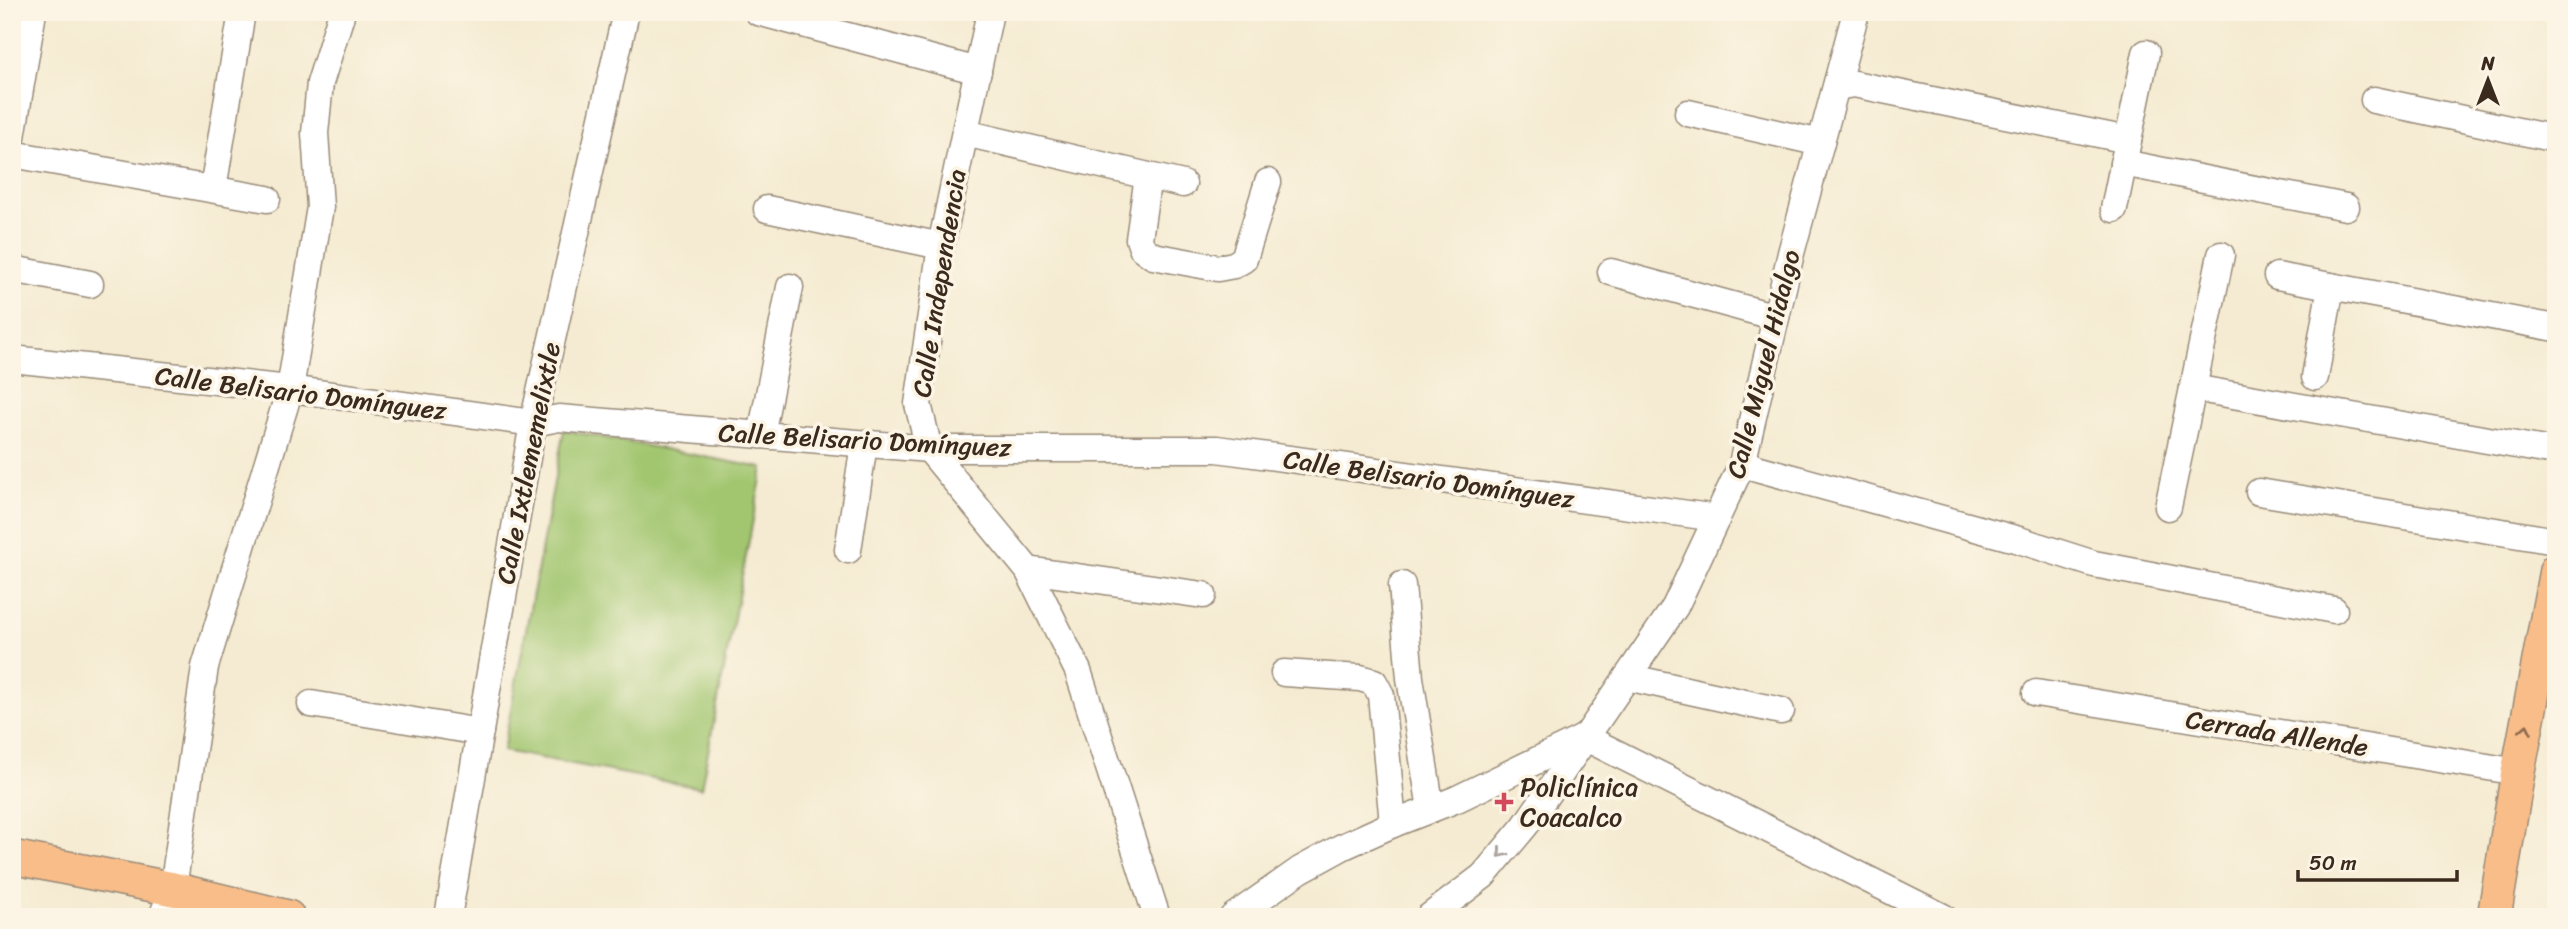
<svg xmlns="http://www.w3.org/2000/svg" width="2568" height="929" viewBox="0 0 2568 929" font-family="Sriracha,sans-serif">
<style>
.green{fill:#a2c66f;stroke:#6e7846;stroke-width:2}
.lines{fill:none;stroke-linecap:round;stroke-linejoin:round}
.minor-casing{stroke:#988a78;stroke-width:29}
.major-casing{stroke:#988a78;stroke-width:36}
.minor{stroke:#fff;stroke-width:26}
.major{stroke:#f8bd89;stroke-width:33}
.oneway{stroke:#906c4e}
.oneway2{stroke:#a79f9a}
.poi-dot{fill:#d1495b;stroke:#fcf5e5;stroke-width:2.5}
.labels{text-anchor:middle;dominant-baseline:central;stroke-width:7;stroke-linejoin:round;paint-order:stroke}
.street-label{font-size:26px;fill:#3b2a1e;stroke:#fcf5e5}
.poi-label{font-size:26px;fill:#3b2a1e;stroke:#fcf5e5;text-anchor:start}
</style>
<rect width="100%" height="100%" fill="#fcf5e5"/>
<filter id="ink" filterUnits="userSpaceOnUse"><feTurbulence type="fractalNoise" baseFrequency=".0143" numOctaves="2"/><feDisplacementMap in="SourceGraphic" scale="14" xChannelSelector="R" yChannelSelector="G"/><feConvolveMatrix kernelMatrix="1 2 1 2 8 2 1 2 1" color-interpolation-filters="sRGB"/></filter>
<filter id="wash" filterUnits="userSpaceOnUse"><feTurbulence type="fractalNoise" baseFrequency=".00686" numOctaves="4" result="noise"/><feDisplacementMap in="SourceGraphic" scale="28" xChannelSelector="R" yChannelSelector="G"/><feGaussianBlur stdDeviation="1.57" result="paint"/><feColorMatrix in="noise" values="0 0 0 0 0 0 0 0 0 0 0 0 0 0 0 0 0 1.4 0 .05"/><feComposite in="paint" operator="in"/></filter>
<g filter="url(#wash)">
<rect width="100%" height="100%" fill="#f5ebd2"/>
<polygon class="green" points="564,430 763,468 701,788 503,751"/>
</g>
<g filter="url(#ink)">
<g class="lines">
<g class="minor-casing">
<g id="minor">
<polyline points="758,12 978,71"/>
<polyline points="990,12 941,246 918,404 929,449 1028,570 1078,671 1157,917"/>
<polyline points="1836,87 1854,84 2128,140"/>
<polyline points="2374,100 2556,139"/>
<polyline points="1688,113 1821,143"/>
<polyline points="965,133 1183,184"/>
<polyline points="12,137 33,12"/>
<polyline points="12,154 267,199"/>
<polyline points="2123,163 2346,207"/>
<polyline points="1148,176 1139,239 1142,248 1153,256 1218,268 1234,265 1244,259 1268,182"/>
<polyline points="213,189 241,18"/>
<polyline points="767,209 941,246"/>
<polyline points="2114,209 2146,53"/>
<polyline points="12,269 90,284"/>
<polyline points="1611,272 1776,317"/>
<polyline points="2277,276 2556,328"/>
<polyline points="12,359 290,389 533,423 559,418 929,449 1217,449 1717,518"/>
<polyline points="2315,377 2331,286"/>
<polyline points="2193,388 2556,452"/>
<polyline points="761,435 790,287"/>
<polyline points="1742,464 2019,540 2094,564 2334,610"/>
<polyline points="2259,492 2556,541"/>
<polyline points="2168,507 2221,255"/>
<polyline points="848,550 864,444"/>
<polyline points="1028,570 1203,595"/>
<polyline points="1402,585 1410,678 1431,809"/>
<polyline points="1284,673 1360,678 1374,682 1381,695 1393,824"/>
<polyline points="1627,677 1781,711"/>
<polyline points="2036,693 2518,772"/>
<polyline points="311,704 480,732"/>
<polyline points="1584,737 1943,917"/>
<polyline points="162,917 173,889 205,667 290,389 320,207 315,133 320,83 342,12"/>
<polyline points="448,917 533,423 626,12"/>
<polyline points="1233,917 1300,870 1342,847 1393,824 1457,799 1583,738"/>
<polyline points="1429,917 1483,876 1525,826 1675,607 1742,464 1791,253 1856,12"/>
</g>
</g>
<g class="major-casing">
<g id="major">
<polyline points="12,857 173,889 288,917"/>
<polyline points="2494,917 2518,772 2556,570"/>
</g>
</g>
<use href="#minor" class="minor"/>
<use href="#major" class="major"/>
</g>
<defs><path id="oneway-chevron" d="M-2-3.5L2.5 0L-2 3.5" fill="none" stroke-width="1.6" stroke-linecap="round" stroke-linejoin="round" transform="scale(1.75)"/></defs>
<use class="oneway" href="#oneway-chevron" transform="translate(2526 729) rotate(-79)"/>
<use class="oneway2" href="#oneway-chevron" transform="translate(1502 853) rotate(130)"/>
</g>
<path class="poi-dot" d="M1500.5 791.5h7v7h7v7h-7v7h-7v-7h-7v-7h7z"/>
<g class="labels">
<g class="street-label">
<text transform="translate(939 283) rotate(-81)">Calle Independencia</text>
<text transform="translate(1763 364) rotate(-76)">Calle Miguel Hidalgo</text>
<text transform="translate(301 393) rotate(7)">Calle Belisario Domínguez</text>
<text transform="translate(865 440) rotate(3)">Calle Belisario Domínguez</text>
<text transform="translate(528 463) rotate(-79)">Calle Ixtlememelixtle</text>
<text transform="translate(1429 479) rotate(8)">Calle Belisario Domínguez</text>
<text transform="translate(2277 733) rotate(9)">Cerrada Allende</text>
</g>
<g class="poi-label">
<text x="1520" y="787">Policlínica<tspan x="1520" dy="30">Coacalco</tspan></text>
</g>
</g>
<rect width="2568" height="929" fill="none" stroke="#fcf5e5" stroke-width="42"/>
<g transform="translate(2488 80)" stroke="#fcf5e5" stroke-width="5" paint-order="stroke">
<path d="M0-5L12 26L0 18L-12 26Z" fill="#3b2a1e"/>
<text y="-10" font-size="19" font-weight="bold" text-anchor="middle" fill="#3b2a1e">N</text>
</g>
<path d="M2298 870v10h159v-10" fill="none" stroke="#3b2a1e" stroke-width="3.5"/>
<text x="2309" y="870" font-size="21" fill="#3b2a1e" stroke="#fcf5e5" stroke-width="5" paint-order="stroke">50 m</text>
</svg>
